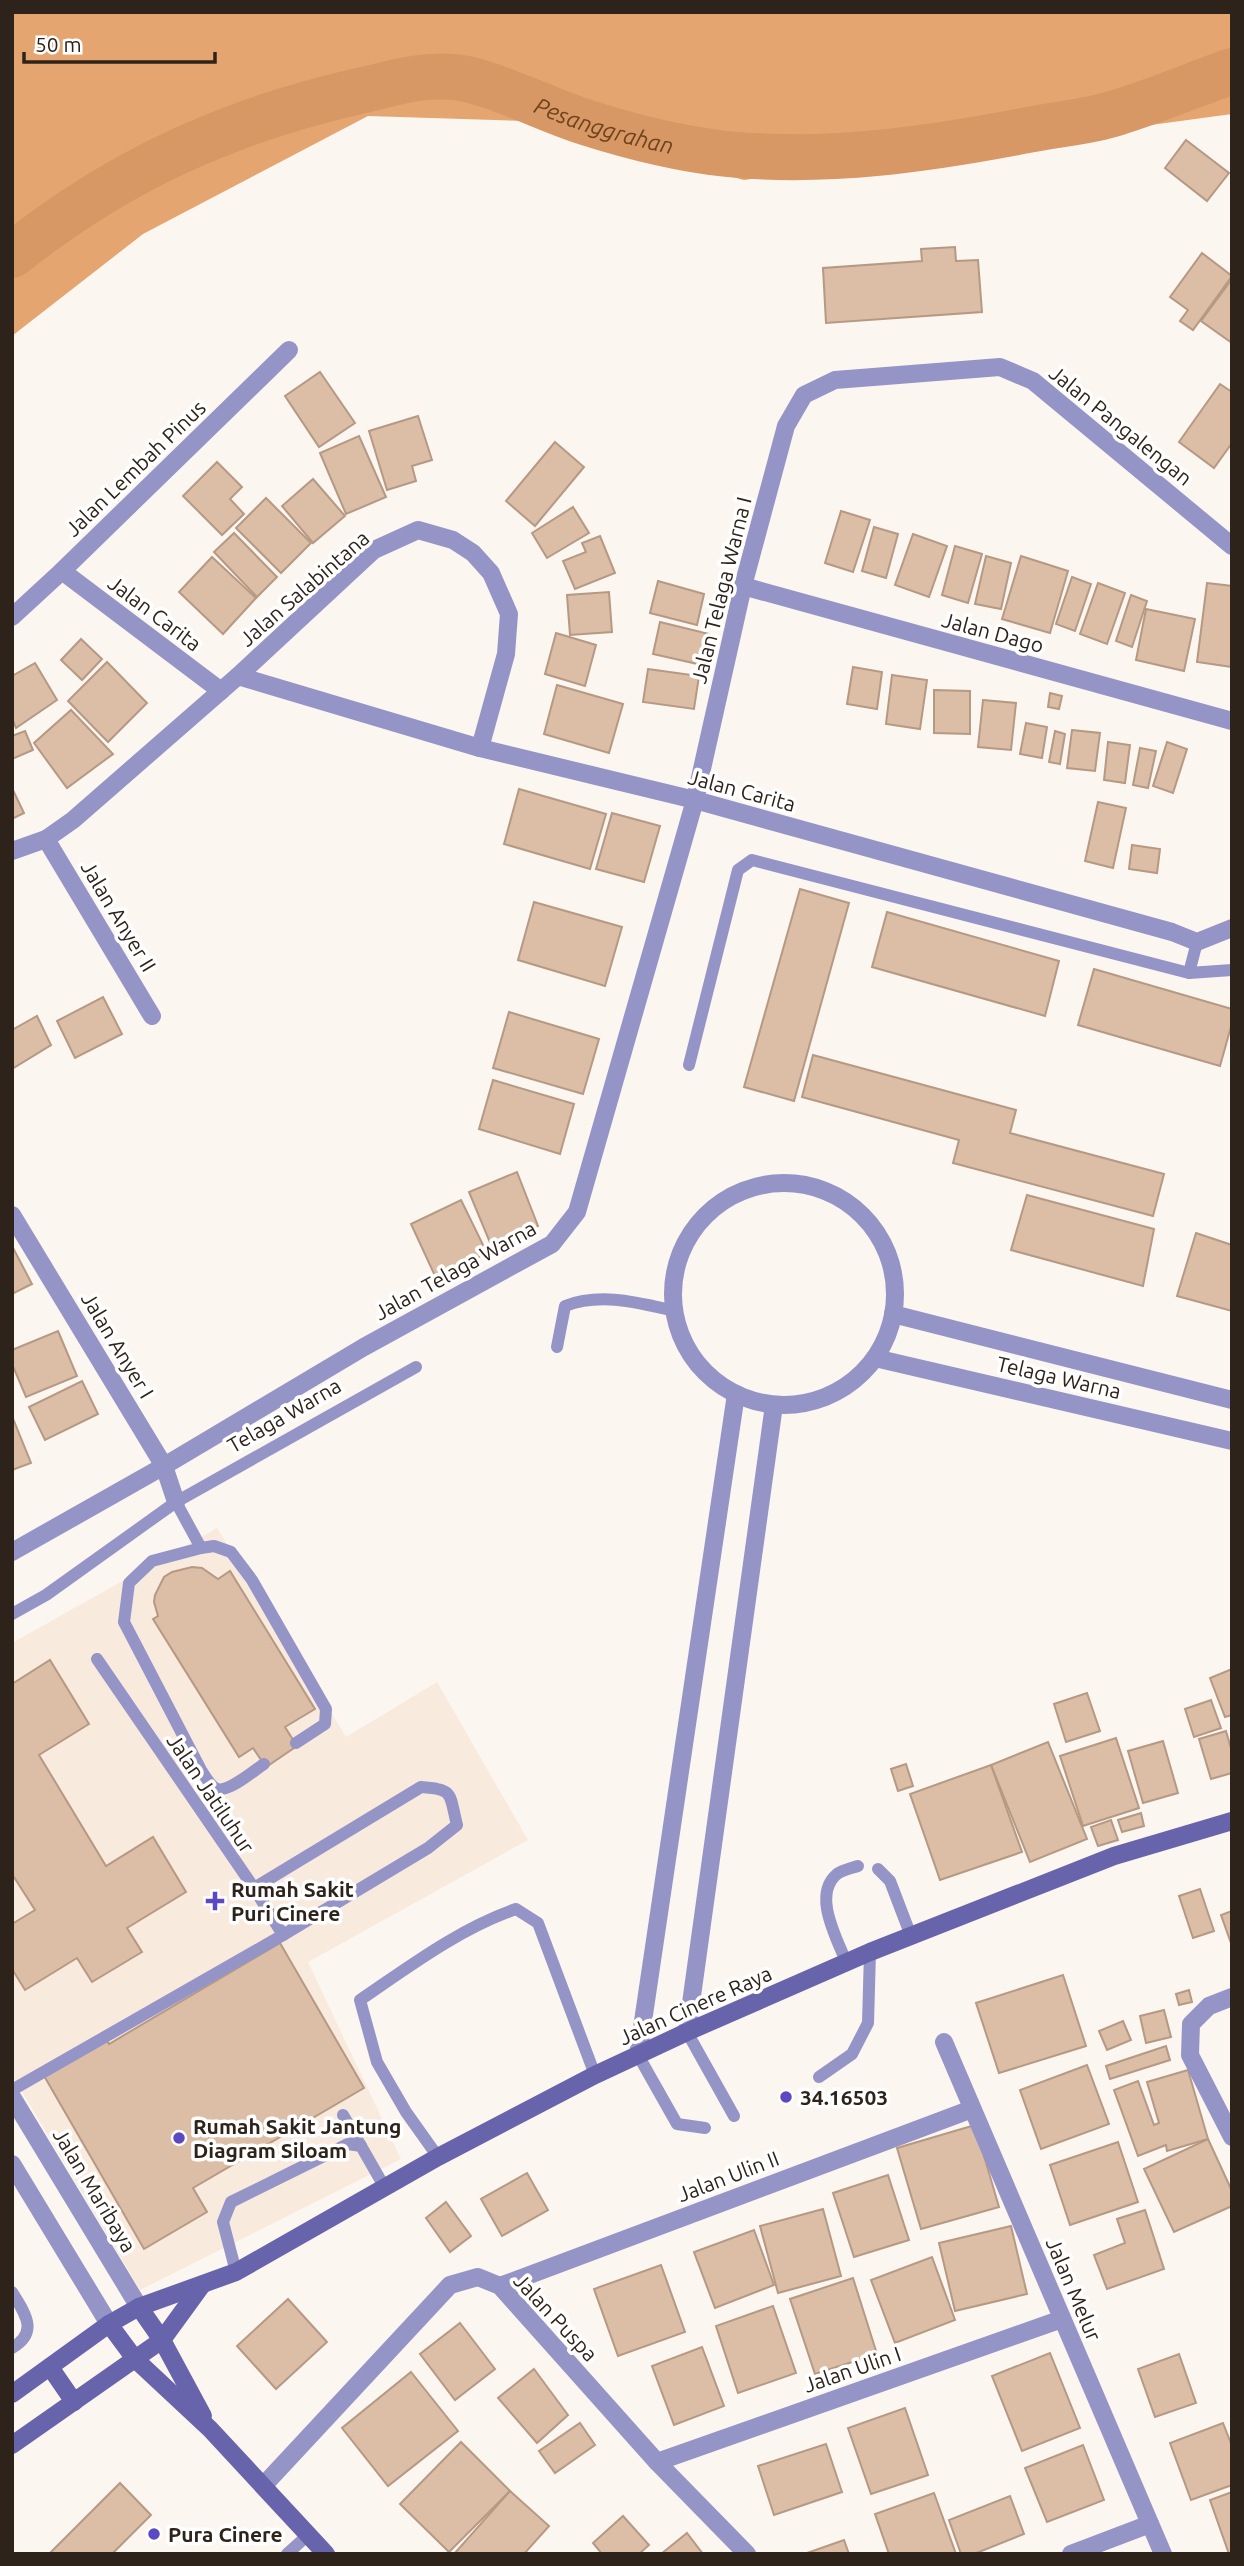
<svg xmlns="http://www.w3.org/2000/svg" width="1244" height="2566" viewBox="0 0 1244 2566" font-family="Ubuntu,sans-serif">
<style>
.built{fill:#f9eade}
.forest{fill:#e5a571}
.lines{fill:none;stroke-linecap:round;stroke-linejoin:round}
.river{stroke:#d79865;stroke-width:46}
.building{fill:#dcbda6;stroke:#b69983;stroke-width:2}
.service{stroke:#9594c6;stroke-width:12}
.minor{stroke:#9594c6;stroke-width:18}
.secondary{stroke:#6864ab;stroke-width:18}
.poi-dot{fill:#5c48c1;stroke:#fff;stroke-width:2.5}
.labels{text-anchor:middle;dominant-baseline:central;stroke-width:7;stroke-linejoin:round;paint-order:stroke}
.street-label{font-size:21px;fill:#2e231a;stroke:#fff}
.poi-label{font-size:21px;font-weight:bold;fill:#2e231a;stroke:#fff;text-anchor:start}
.water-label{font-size:23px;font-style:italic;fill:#6e431d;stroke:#fff}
</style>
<rect width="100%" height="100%" fill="#fcf6f1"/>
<polygon class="built" points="217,1528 346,1737 437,1682 528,1840 308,1962 401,2159 140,2290 12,2075 12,1643"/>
<polygon class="forest" points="12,12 1232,12 1232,114 744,180 524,121 368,116 143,234 12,336"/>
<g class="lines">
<path class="river" id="s1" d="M12,255C118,171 227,121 359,91C394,83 430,71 467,79C506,88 549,111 588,123C632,137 681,149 727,154C827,164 930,149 1028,130C1057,124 1088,122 1116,113C1155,101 1193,85 1232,71"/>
</g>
<g class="building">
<polygon points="1186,140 1229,173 1207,201 1165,168"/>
<polygon points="955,247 956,261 978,260 982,312 826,323 823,268 922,261 921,249"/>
<polygon points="1202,253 1232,276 1193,330 1180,321 1188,310 1170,297"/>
<polygon points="1232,279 1232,343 1201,321"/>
<polygon points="320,372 355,423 319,447 285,396"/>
<polygon points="1220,384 1232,392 1232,443 1214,468 1179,442"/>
<polygon points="418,416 432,460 412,466 416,481 387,490 369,431"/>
<polygon points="359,436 386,497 346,514 320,453"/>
<polygon points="555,442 584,467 535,526 506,501"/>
<polygon points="217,462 242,487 230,499 244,514 222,535 183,496"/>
<polygon points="313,479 345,516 313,543 282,506"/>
<polygon points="266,498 311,543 281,573 236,528"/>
<polygon points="573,507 589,533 547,558 532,533"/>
<polygon points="841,511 870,520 853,572 825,563"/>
<polygon points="874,527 898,534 886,578 862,571"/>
<polygon points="234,533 277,577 257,597 214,552"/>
<polygon points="913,534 947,546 929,597 895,585"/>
<polygon points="600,536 615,573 575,589 563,561 586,552 582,543"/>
<polygon points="955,546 982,554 968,603 942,595"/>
<polygon points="986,556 1011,563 1001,609 975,604"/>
<polygon points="1021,556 1068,571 1050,633 1002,619"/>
<polygon points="212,557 256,598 223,634 179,592"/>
<polygon points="1072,577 1091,584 1075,631 1056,624"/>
<polygon points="658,581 704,594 697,625 650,613"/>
<polygon points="1098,583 1125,593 1107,644 1080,634"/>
<polygon points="1207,583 1232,586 1232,667 1197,662"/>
<polygon points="609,592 612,632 570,635 567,595"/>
<polygon points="1131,595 1147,601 1132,647 1116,641"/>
<polygon points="1146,609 1195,619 1184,671 1136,660"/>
<polygon points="660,622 709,634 702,665 653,654"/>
<polygon points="556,633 596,645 585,686 545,674"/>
<polygon points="81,639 102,659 82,680 61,660"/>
<polygon points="107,662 147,703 108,742 68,701"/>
<polygon points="35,663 57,700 16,728 12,718 12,676"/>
<polygon points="853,667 882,672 877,709 847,704"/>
<polygon points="648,669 699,676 694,709 643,702"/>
<polygon points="892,675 927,680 920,729 886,724"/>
<polygon points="557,685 623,704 609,753 544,734"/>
<polygon points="934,690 970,691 970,734 934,733"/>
<polygon points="1050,693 1062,696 1059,709 1048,707"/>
<polygon points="983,700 1016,703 1011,750 978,747"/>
<polygon points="71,710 113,754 67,788 34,743"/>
<polygon points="1026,723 1047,727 1042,758 1020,754"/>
<polygon points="1072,730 1100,733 1095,771 1067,768"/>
<polygon points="25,731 33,750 12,759 12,736"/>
<polygon points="1055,731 1065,734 1060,764 1049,762"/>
<polygon points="1108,742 1130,745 1125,783 1104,780"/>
<polygon points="1167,742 1187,749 1173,793 1153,786"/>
<polygon points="1140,748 1156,751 1148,788 1133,785"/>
<polygon points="12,788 24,813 12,819"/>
<polygon points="519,789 606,814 590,869 504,844"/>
<polygon points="1098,802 1126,808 1113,868 1085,861"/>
<polygon points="612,813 660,826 644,882 596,869"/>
<polygon points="1132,845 1160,849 1157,873 1129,869"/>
<polygon points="800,889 849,903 794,1101 744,1087"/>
<polygon points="534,902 622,927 605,986 518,960"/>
<polygon points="887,912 1059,961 1045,1016 872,967"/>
<polygon points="1094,969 1232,1009 1232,1023 1220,1066 1078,1025"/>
<polygon points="103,997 122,1034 75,1058 57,1021"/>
<polygon points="509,1012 599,1039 583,1094 493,1068"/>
<polygon points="37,1016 51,1045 12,1069 12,1030"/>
<polygon points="813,1055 1016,1110 1010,1133 1164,1174 1153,1216 953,1163 959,1140 802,1097"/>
<polygon points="493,1080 574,1104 560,1154 479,1129"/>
<polygon points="517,1172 538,1226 491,1245 469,1192"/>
<polygon points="1027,1195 1154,1229 1143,1286 1011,1250"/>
<polygon points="461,1200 487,1253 436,1278 411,1224"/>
<polygon points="1196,1233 1232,1245 1232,1311 1177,1296"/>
<polygon points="12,1246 32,1284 12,1294"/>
<polygon points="58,1331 77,1376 26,1397 12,1364 12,1350"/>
<polygon points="82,1381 98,1414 45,1440 29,1407"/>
<polygon points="12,1416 31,1463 12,1470"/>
<polygon points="192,1567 202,1568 218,1579 230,1571 315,1709 285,1727 297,1746 266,1767 253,1748 239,1757 153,1619 158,1616 154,1602 155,1595 164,1577 172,1572"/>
<polygon points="50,1660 89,1724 39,1755 106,1866 153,1837 186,1892 127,1928 142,1952 92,1982 77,1958 25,1990 12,1969 12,1924 35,1910 12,1874 12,1684"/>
<polygon points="1232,1669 1232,1715 1225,1717 1210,1678"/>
<polygon points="1087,1693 1100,1731 1066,1742 1054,1704"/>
<polygon points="1211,1700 1221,1728 1194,1737 1185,1709"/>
<polygon points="1226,1731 1232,1752 1232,1773 1211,1779 1199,1739"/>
<polygon points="1116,1738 1139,1808 1083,1826 1060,1756"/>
<polygon points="1163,1741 1178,1793 1143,1803 1128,1751"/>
<polygon points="1048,1742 1087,1839 1030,1862 991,1765"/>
<polygon points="906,1764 913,1786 898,1791 891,1769"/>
<polygon points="991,1765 1022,1852 940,1880 910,1794"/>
<polygon points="1141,1813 1144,1826 1122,1832 1118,1820"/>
<polygon points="1111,1820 1118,1840 1098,1846 1091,1827"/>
<polygon points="1200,1889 1214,1931 1193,1938 1179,1896"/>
<polygon points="1232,1911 1232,1946 1221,1915"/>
<polygon points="280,1943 364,2088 193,2188 207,2212 144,2249 43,2074 105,2037 109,2044"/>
<polygon points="1063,1975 1086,2046 999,2073 976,2003"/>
<polygon points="1189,1990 1192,2002 1179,2005 1176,1994"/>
<polygon points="1164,2010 1171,2037 1146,2043 1140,2016"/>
<polygon points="1123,2021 1131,2040 1107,2050 1099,2031"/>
<polygon points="1166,2046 1170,2060 1110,2079 1106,2066"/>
<polygon points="1087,2065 1109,2124 1041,2149 1020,2090"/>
<polygon points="1188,2070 1208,2139 1167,2151 1166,2145 1138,2156 1114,2090 1138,2081 1154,2125 1159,2123 1147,2082"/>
<polygon points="975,2125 999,2207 921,2229 897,2148"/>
<polygon points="1208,2139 1232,2191 1232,2206 1174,2232 1144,2169"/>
<polygon points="1118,2142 1138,2202 1070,2225 1050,2165"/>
<polygon points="527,2173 548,2210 502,2236 481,2199"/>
<polygon points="888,2175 909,2240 854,2257 833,2193"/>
<polygon points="446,2202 471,2236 450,2252 426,2218"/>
<polygon points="823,2209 841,2276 778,2293 760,2226"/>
<polygon points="1145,2210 1164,2269 1107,2289 1094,2255 1125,2243 1117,2219"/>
<polygon points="1011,2226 1027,2294 955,2311 939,2243"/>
<polygon points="754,2230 774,2285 715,2308 694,2252"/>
<polygon points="932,2257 955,2320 895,2343 871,2280"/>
<polygon points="661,2265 685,2332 618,2356 594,2289"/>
<polygon points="853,2278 877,2354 815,2374 790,2299"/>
<polygon points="288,2299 327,2342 276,2389 237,2346"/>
<polygon points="773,2306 796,2373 738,2393 716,2326"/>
<polygon points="460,2323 495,2369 455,2400 420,2354"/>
<polygon points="702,2347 724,2406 674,2425 652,2366"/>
<polygon points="1050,2353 1080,2428 1022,2451 992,2376"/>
<polygon points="1179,2354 1196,2403 1155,2417 1138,2369"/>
<polygon points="534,2369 568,2415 537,2443 498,2398"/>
<polygon points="411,2372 458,2431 388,2486 342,2428"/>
<polygon points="905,2408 928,2475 871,2494 848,2428"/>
<polygon points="580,2423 595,2445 555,2473 539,2451"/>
<polygon points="1223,2423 1232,2446 1232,2485 1191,2500 1170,2443"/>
<polygon points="461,2442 510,2491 449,2552 400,2504"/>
<polygon points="826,2444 842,2492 774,2515 758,2466"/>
<polygon points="1083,2445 1104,2500 1047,2522 1025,2468"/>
<polygon points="120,2483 151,2515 112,2554 52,2554 51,2552"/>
<polygon points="510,2491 549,2526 524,2554 454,2554"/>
<polygon points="1232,2492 1232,2554 1229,2554 1210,2500"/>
<polygon points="934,2493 956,2554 889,2554 875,2514"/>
<polygon points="1010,2496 1024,2534 974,2554 961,2554 949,2520"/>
<polygon points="623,2516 649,2545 639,2554 602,2554 593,2543"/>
<polygon points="687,2533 703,2554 661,2554"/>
<polygon points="844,2540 849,2554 807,2554 807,2553"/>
</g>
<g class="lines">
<g class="service">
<polyline points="1189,973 1197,942"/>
<polyline points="689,1065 738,870 752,860 1189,973 1232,970"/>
<path d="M557,1347L565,1306C601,1292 639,1303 675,1311"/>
<polyline points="176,1502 201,1548 214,1546 231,1552 252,1580 326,1709 325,1724 296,1743"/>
<path d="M201,1548L152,1561L129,1583L124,1622L201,1770C205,1776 209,1784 215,1788C226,1795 253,1771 264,1764"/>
<polyline points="12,1614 46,1595 176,1502 416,1367"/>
<polyline points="878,1869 890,1881 911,1936"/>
<path d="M254,1888L421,1787C455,1789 449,1794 457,1825L428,1848L283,1935"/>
<path d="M846,1962C837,1938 812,1895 837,1874C842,1870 852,1868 858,1866"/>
<polyline points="687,2032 734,2116"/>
<polyline points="638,2055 677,2124 705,2128"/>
<polyline points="819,2077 852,2054 868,2023 870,1952"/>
<polyline points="12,2090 283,1935 254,1888 97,1659"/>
<polyline points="343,2115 361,2146"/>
<path d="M438,2157L406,2112L377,2062L360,2000C410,1966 459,1929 516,1909L538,1923L595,2075"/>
<polyline points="236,2272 223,2222 231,2202 348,2144 361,2146 385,2188"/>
<path d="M12,2292C24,2312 40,2332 12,2348"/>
<polyline points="287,2554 308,2535"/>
</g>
<g class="minor">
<polyline points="62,571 221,691"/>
<polyline points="743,586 1232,721"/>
<polyline points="12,617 62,571 289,350"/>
<polyline points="238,676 480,748 695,800 1172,932 1197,942 1232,928"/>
<polyline points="46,839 152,1016"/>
<polyline points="12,851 46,839 73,820 238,676 374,550 418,530 453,540 473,553 491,573 509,614 506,654 480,748"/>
<circle cx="784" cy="1294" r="111"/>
<polyline points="12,1215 164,1466 176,1502"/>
<polyline points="893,1314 1232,1400"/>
<polyline points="875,1358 1232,1441"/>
<polyline points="12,1552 164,1466 364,1347 552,1244 577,1212 695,800 743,586 786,426 804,395 835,380 1000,367 1033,381 1232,546"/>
<polyline points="1232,1997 1209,2006 1191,2024 1190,2055 1232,2137"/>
<polyline points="687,2032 774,1405"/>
<polyline points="944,2042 1163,2554"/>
<polyline points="638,2055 736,1394"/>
<polyline points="12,2097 139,2307"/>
<polyline points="12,2164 109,2324"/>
<polyline points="500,2286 972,2109"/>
<polyline points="657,2462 1062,2319"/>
<polyline points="263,2486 450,2285 478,2277 500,2286 657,2462 747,2554"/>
<polyline points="1071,2554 1150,2524"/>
</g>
<g class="secondary">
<polyline points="139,2307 162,2340 203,2416"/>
<polyline points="109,2324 135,2359 210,2429 326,2554"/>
<polyline points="50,2367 74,2402"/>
<polyline points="12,2394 109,2324 139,2307 236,2272 438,2157 595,2075 687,2032 870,1952 1114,1856 1232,1821"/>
<polyline points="12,2445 162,2340 202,2285"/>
</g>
</g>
<g class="poi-dot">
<path d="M211.5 1890.5h7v7h7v7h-7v7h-7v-7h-7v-7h7z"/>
<circle cx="786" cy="2097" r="7"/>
<circle cx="179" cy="2138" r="7"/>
<circle cx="154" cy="2534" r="7"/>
</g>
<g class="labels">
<g class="street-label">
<text transform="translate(1121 425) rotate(39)">Jalan Pangalengan</text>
<text transform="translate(135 468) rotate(-44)">Jalan Lembah Pinus</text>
<text transform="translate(304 588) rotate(-41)">Jalan Salabintana</text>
<text transform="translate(721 590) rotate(-76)">Jalan Telaga Warna I</text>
<text transform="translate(155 613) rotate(37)">Jalan Carita</text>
<text transform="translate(993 632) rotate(15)">Jalan Dago</text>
<text transform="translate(742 790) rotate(15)">Jalan Carita</text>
<text transform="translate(119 916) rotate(59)">Jalan Anyer II</text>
<text transform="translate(455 1270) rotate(-29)">Jalan Telaga Warna</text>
<text transform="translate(118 1345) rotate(59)">Jalan Anyer I</text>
<text transform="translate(1059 1377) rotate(13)">Telaga Warna</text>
<text transform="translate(284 1415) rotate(-30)">Telaga Warna</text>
<text transform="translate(211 1793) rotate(56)">Jalan Jatiluhur</text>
<text transform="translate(695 2005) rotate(-24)">Jalan Cinere Raya</text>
<text transform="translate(728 2176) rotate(-21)">Jalan Ulin II</text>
<text transform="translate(95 2190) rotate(59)">Jalan Maribaya</text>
<text transform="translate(1074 2289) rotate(67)">Jalan Melur</text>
<text transform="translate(556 2317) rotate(47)">Jalan Puspa</text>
<text transform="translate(852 2369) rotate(-19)">Jalan Ulin I</text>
</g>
<g class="poi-label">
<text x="231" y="1889">Rumah Sakit<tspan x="231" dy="24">Puri Cinere</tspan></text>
<text x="800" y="2097">34.16503</text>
<text x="193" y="2126">Rumah Sakit Jantung<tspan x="193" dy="24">Diagram Siloam</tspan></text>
<text x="168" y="2534">Pura Cinere</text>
</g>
<g class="water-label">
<text stroke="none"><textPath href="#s1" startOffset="642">Pesanggrahan</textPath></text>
</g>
</g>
<rect width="1244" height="2566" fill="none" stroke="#2e231a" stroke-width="28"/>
<path d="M24 52v10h191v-10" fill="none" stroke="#2e231a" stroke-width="3.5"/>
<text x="35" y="52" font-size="21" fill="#2e231a" stroke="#ffffff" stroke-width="5" paint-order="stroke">50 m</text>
</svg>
